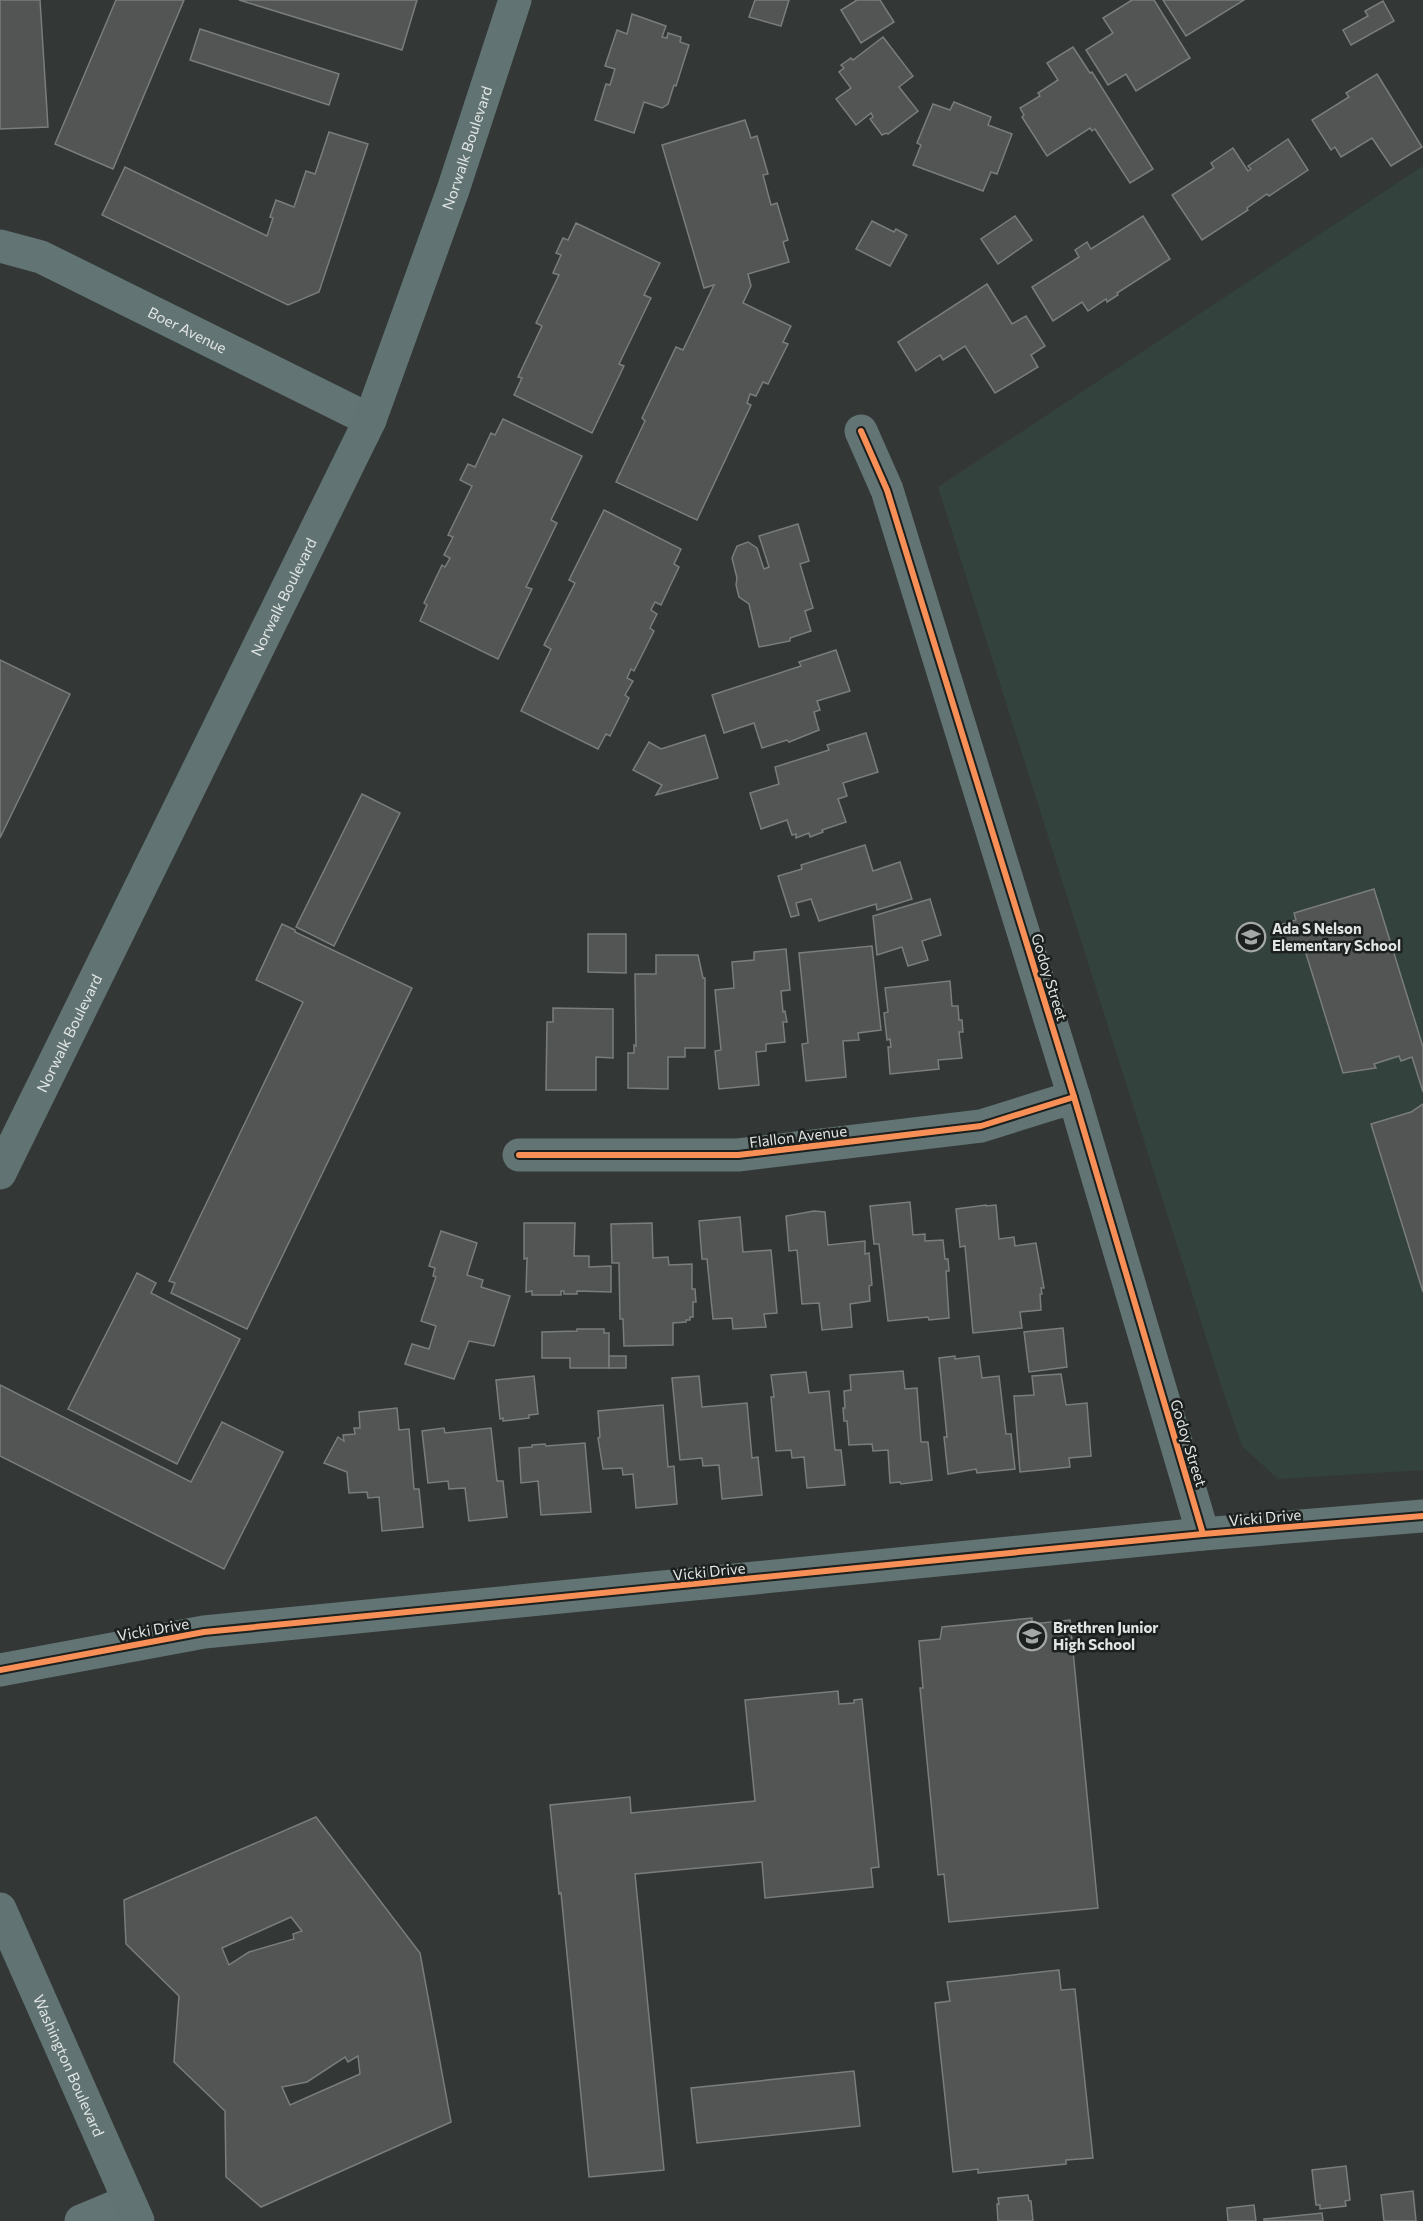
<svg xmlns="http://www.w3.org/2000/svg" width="1423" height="2221" viewBox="0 0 1423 2221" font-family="Commissioner,sans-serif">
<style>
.built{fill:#34423d}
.building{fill:#525553;stroke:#797d7b;stroke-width:1.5;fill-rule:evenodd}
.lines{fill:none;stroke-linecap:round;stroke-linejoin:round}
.minor{stroke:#637474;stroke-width:33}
.major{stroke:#617473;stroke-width:33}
.cycleway-casing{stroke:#1c201e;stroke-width:10}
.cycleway{stroke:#f78f57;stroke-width:6}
.labels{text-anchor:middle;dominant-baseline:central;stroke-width:5;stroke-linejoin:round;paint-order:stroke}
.street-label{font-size:15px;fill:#e1e6e4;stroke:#1c201e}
.poi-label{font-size:15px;font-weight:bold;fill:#e1e6e4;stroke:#1c201e;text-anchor:start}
</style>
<rect width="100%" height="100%" fill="#333836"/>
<polygon class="built" points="1423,166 1423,1470 1278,1479 1242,1446 1222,1388 938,487"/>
<g class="building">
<polygon points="0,0 40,0 48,127 0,129"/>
<polygon points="116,0 184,0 113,169 55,144"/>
<polygon points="239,0 417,0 402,50"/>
<polygon points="755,0 789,0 781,26 749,17"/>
<polygon points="857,0 880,0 894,22 861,43 841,10"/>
<polygon points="1132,0 1154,0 1190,58 1136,91 1126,74 1108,85 1086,50 1113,33 1103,18"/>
<polygon points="1163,0 1244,0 1186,36"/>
<polygon points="1383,1 1394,21 1351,45 1343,30 1368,16 1365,11"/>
<polygon points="632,14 666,26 662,37 667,38 668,33 681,37 680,42 689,45 676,86 674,85 668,104 662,108 644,102 634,133 595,120 606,84 610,85 615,69 605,66 617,30 627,34"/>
<polygon points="200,29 339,74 329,105 190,60"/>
<polygon points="883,37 913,76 899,87 918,111 888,134 886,133 882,135 870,119 873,117 871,113 856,125 836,99 851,88 839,72 844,68 841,65 851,58 853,60"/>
<polygon points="1073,47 1090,73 1092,72 1153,169 1130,183 1095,129 1092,131 1090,128 1047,156 1022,117 1024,115 1020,108 1040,96 1038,93 1058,80 1047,63"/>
<polygon points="1377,74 1422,147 1391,166 1372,138 1341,157 1335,147 1331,150 1312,120 1349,97 1346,93"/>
<polygon points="954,102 991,117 988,125 1012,134 997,174 991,172 983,191 913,165 921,145 917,143 933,104 950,110"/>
<polygon points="745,120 751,138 757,136 768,174 763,175 771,205 777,203 788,240 783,242 789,262 748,274 751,286 743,303 791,326 783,342 788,344 768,384 763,382 756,396 750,394 747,403 751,405 697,520 616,482 645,421 642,418 676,347 683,350 714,285 704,288 662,145"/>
<polygon points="329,132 368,144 319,292 288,305 102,215 125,167 267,236 273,218 270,217 276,200 294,207 306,171 315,174"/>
<polygon points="1288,139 1308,170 1269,196 1267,194 1247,208 1248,210 1202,240 1172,195 1214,168 1211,163 1233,148 1248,171 1251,169 1248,166"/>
<polygon points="1015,216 1032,240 998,264 981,239"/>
<polygon points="1143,216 1170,259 1117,293 1118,295 1107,302 1106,299 1088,311 1082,302 1053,321 1032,287 1079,257 1075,250 1087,242 1091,249"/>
<polygon points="872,221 894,232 896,229 907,235 890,266 856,249"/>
<polygon points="576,223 660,263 644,295 651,298 619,364 624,366 592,433 514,395 522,378 518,377 542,326 536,323 559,275 553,273 561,255 556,253 563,238 568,240"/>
<polygon points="987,284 1012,324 1026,316 1045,346 1031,355 1038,367 995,393 965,346 943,360 940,355 916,371 898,342"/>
<polygon points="503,419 582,456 551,520 557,523 526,587 532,589 498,659 420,621 427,605 424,603 442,565 445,567 450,558 444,555 453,537 448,535 472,486 460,480 468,464 475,467 491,433 495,435"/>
<polygon points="604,510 681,549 674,564 679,567 661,605 655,602 651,610 657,614 650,628 654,631 634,671 631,669 627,678 633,681 625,695 629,698 610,736 606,734 598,749 521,711 551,649 544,645 575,583 569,580"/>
<polygon points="798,524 809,561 800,564 813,608 805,611 811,631 790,638 790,641 759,647 749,604 739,597 736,585 737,578 732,558 737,546 748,542 757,548 764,569 769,567 759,536"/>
<polygon points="836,650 850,691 817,701 820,710 814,712 819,730 789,742 787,740 762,748 754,723 724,733 712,695 801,666 799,662"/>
<polygon points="0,660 70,694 0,838"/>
<polygon points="866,733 878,772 843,783 847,796 838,799 846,822 822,830 823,832 810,837 809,833 796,838 796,834 792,835 787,820 761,829 750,793 779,784 775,767 829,750 827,745"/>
<polygon points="705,735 718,778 656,795 662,785 633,770 649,742 661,749"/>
<polygon points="362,794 400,813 334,946 296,927"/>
<polygon points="865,845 873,871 900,862 912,899 877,910 876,904 819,921 811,899 796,903 799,915 791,917 778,876 802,869 801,865"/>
<polygon points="1374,889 1423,1047 1423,1092 1412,1057 1401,1061 1399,1056 1374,1064 1376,1068 1343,1073 1304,947 1285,952 1277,926 1296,920 1294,913"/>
<polygon points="930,899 941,935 922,941 928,960 908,966 902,947 877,955 873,916"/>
<polygon points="282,924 295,930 295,932 412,988 247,1329 171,1293 175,1283 169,1281 303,1002 256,980"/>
<polygon points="588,934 626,934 626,973 588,972"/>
<polygon points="872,946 881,1030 858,1033 859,1040 843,1041 846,1077 806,1081 802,1044 808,1043 799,953"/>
<polygon points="786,949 790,990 781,991 783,1012 785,1011 787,1022 783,1022 785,1042 766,1044 766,1051 756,1052 759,1085 719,1089 715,1051 721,1050 715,990 734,988 732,962 754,960 754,952"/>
<polygon points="656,955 698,955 703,978 705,978 705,1048 685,1048 685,1057 668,1057 668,1089 628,1088 628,1053 634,1053 634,1045 636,1046 635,974 656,974"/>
<polygon points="950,981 952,1006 958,1006 959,1020 962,1020 963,1032 959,1032 962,1058 938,1060 939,1069 890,1074 888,1047 891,1047 890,1039 887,1040 884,1013 888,1012 885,988"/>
<polygon points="553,1008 613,1009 613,1058 596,1057 596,1090 546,1090 547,1022 553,1022"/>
<polygon points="1423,1104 1423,1292 1371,1124 1411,1112"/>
<polygon points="910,1202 913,1235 925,1234 925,1241 943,1240 945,1259 948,1259 949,1271 946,1271 949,1318 929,1320 928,1317 888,1321 879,1244 874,1244 870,1206"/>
<polygon points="986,1205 986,1206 996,1205 999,1239 1014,1237 1015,1246 1036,1243 1044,1288 1041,1288 1042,1294 1040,1294 1041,1310 1020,1312 1022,1328 973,1333 965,1246 960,1247 956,1209"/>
<polygon points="814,1211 825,1212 828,1245 865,1241 865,1254 869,1253 872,1285 869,1286 870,1301 850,1304 852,1327 822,1330 819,1303 802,1304 797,1250 789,1251 786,1216"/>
<polygon points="740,1217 743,1252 771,1250 777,1313 764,1314 766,1327 733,1329 732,1318 713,1319 707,1259 702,1259 699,1221"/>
<polygon points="524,1223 575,1223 574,1256 589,1256 589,1267 611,1266 611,1292 577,1291 577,1294 564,1294 564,1291 561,1291 561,1295 532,1295 532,1291 526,1292 527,1258 524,1259"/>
<polygon points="652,1223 653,1258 668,1257 669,1265 692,1264 692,1289 695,1289 696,1302 693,1302 693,1317 690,1317 690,1320 686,1320 686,1322 673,1323 673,1345 624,1346 623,1319 620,1319 619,1263 612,1263 611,1224"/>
<polygon points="441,1231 477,1243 467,1275 483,1280 481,1287 510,1296 494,1346 469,1341 454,1379 405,1364 412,1344 429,1349 436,1326 421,1321 436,1277 433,1276 435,1268 429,1266"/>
<polygon points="137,1273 156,1283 151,1293 240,1339 177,1464 68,1409"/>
<polygon points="1063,1328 1067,1367 1029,1372 1024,1332"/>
<polygon points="577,1329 604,1329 604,1333 609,1333 609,1368 570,1368 570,1358 542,1358 542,1332 577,1331"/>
<rect x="609" y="1356" width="17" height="12"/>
<polygon points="955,1356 955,1359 979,1356 982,1378 999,1376 1006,1434 1011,1434 1015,1469 977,1473 976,1469 948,1474 944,1437 947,1437 939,1358"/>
<polygon points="903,1371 905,1389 917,1388 921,1442 928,1442 932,1480 901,1484 900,1482 890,1483 888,1450 873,1451 872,1444 849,1445 847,1421 844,1421 843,1408 845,1408 844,1391 851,1390 850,1375"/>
<polygon points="806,1372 809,1393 829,1391 835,1450 841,1450 845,1485 807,1488 804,1457 792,1458 791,1450 776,1451 771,1397 774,1397 771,1375"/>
<polygon points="1061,1374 1066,1405 1087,1403 1091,1456 1069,1458 1070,1467 1020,1472 1014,1396 1034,1395 1032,1376"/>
<polygon points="534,1376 538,1414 529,1415 529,1418 503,1421 503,1418 500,1419 496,1380"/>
<polygon points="699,1376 702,1407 747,1403 752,1458 758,1457 762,1495 722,1499 719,1465 703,1466 702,1458 680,1460 672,1378"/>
<polygon points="0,1385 191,1482 222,1422 283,1452 224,1569 0,1456"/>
<polygon points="663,1405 668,1467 674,1466 677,1504 636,1508 633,1474 623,1475 622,1468 603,1469 598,1438 600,1437 598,1411"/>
<polygon points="397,1408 399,1430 409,1429 414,1489 419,1489 423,1527 382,1531 379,1497 368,1498 367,1492 349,1493 347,1472 324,1463 338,1437 344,1441 343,1435 355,1434 354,1428 360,1428 359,1412"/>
<polygon points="444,1428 445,1433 491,1428 497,1481 503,1481 507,1517 469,1521 465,1488 449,1489 448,1481 428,1483 422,1431"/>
<polygon points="585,1443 591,1512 541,1515 538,1481 521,1483 519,1448 532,1447 532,1445 545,1444 546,1446"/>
<polygon points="1032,1618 1032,1624 1070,1620 1098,1908 949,1922 944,1874 938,1875 920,1688 923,1688 919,1641 940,1639 942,1627"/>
<polygon points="838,1691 839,1704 854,1703 854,1700 862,1699 879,1867 871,1868 873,1887 765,1898 762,1862 635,1874 664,2170 589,2177 561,1893 559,1894 550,1805 630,1797 631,1813 755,1801 745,1700"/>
<path d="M316,1817L420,1953L451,2122L261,2207L226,2177L225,2111L174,2062L179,1996L126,1944L124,1900ZM291,1917L302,1931L293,1934L294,1939L249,1952L229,1965L222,1948ZM358,2056L360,2074L290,2105L282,2087L307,2082L345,2057L348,2062Z"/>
<polygon points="1059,1970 1061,1990 1075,1989 1093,2158 1066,2160 1066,2164 978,2173 978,2169 953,2172 935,2003 950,2001 947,1982"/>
<polygon points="854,2071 860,2126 697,2143 691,2088"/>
<polygon points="1346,2166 1350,2200 1345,2201 1346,2206 1320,2209 1320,2205 1316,2205 1312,2170"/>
<polygon points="1413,2191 1416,2221 1384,2221 1381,2195"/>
<polygon points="1028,2195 1029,2201 1031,2201 1033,2221 998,2221 997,2204 999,2204 998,2198"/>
<polygon points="1254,2205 1256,2221 1228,2221 1227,2208"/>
<polygon points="1322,2213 1323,2221 1264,2221 1264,2219"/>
</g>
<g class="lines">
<g class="minor">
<path id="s1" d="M0,246L41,257L370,420"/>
<polyline points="861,431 887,490 1074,1097 1203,1534"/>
<polyline points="519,1155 738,1155 981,1126 1074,1097"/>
<polyline points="0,1670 204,1632 1203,1534 1423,1516"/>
<polyline points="81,2221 129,2201"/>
</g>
<g class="major">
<path id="s2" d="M0,1173L370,420L453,190L515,0"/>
<path id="s3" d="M0,1909L138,2221"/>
</g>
<g class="cycleway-casing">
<g id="cycleway">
<polyline points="861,431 887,490 1074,1097 1203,1534"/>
<polyline points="519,1155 738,1155 981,1126 1074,1097"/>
<polyline points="0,1670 204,1632 1203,1534 1423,1516"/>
</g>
</g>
<use href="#cycleway" class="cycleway"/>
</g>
<defs>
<g id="school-ring" transform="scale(1.5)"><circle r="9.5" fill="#1c201e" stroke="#a4a9a7" stroke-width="1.5"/><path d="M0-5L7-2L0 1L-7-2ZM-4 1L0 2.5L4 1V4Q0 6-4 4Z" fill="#a4a9a7"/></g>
</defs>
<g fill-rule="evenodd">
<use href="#school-ring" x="1251" y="937"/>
<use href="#school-ring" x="1032" y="1636"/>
</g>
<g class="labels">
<g class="street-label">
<text stroke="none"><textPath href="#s2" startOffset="1128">Norwalk Boulevard</textPath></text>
<text stroke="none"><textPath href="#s1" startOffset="206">Boer Avenue</textPath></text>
<text stroke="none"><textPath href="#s2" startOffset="642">Norwalk Boulevard</textPath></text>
<text transform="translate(1050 977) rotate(73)">Godoy Street</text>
<text stroke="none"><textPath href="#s2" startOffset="156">Norwalk Boulevard</textPath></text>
<text transform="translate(798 1136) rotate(-7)">Flallon Avenue</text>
<text transform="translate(1189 1443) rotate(73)">Godoy Street</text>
<text transform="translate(1265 1517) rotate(-5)">Vicki Drive</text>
<text transform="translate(709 1571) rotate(-6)">Vicki Drive</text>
<text transform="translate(153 1629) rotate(-10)">Vicki Drive</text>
<text stroke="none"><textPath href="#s3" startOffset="171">Washington Boulevard</textPath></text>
</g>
<g class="poi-label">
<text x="1272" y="928">Ada S Nelson<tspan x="1272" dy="17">Elementary School</tspan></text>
<text x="1053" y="1627">Brethren Junior<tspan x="1053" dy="17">High School</tspan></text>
</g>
</g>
</svg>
